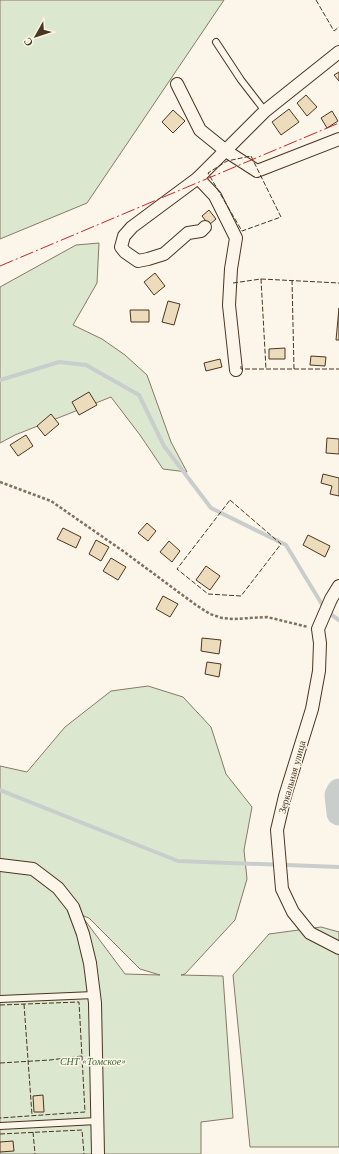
<svg xmlns="http://www.w3.org/2000/svg" width="339" height="1154" viewBox="0 0 339 1154" font-family="'Libre Baskerville',serif">
<style>
.green{fill:#dce7d0;stroke:#887966;fill-rule:evenodd}
.lines{fill:none;stroke-linecap:round;stroke-linejoin:round}
.stream{stroke:#c9cecd;stroke-width:4}
.river{stroke:#c9cecd;stroke-width:25}
.building{fill:#ecdcbc;stroke:#4a3520}
.service-casing{stroke:#4a3520;stroke-width:8}
.minor-casing{stroke:#4a3520;stroke-width:14}
.path{stroke:#7f6f5c;stroke-width:2.5;stroke-dasharray:3 2;stroke-linecap:butt}
.service{stroke:#fbf6e9;stroke-width:6}
.minor{stroke:#fbf6e9;stroke-width:12}
.fence{stroke:#4a3520;stroke-width:1;stroke-dasharray:5 2;stroke-linecap:butt}
.power{stroke:#c62828;stroke-width:1;stroke-dasharray:14 3 2 3;stroke-linecap:butt}
.labels{text-anchor:middle;dominant-baseline:central;stroke-width:3;stroke-linejoin:round;paint-order:stroke}
.street-label{font-size:10px;fill:#4a3520;stroke:#fbf6e9}
.park-label{font-size:10px;font-style:italic;fill:#436837;stroke:#fbf6e9}
</style>
<rect width="100%" height="100%" fill="#fbf6e9"/>
<g class="green">
<polygon points="0,0 224,0 87,203 0,239"/>
<polygon points="99,243 97,283 73,325 102,339 125,355 147,375 171,442 187,472 163,469 140,435 111,397 15,435 0,443 0,287 76,245"/>
<path d="M148,686L183,697L211,727L226,774L252,807L244,850L247,879L235,920L185,974L181,975L223,976L233,1118L201,1122V1154H0V766L27,772L65,727L111,691ZM81,915L89,918L140,969L160,975L125,974Z"/>
<polygon points="321,927 339,932 339,1147 250,1147 233,975 269,934"/>
</g>
<g class="lines">
<g class="stream">
<polyline points="0,380 59,362 86,365 139,395 164,446 211,508 286,545 326,611 339,620"/>
<polyline points="0,790 178,861 339,867"/>
</g>
<polyline class="river" points="339,791 337,795 339,813"/>
</g>
<g class="building">
<polygon points="339,72 339,81 334,75"/>
<polygon points="306,95 317,107 307,116 297,103"/>
<polygon points="289,109 299,122 281,135 272,122"/>
<polygon points="173,110 185,121 173,133 162,122"/>
<polygon points="332,111 338,121 327,128 321,118"/>
<polygon points="209,210 216,219 209,225 202,216"/>
<polygon points="155,273 165,286 154,295 144,282"/>
<polygon points="168,301 180,304 174,325 162,322"/>
<polygon points="339,308 339,340 336,340"/>
<polygon points="130,310 149,310 149,322 131,322"/>
<polygon points="285,348 285,359 269,359 269,349"/>
<polygon points="311,356 326,357 325,366 310,365"/>
<polygon points="220,359 222,367 206,371 204,363"/>
<polygon points="89,392 97,405 79,415 72,402"/>
<polygon points="51,414 59,424 45,436 37,426"/>
<polygon points="26,435 33,446 18,456 10,445"/>
<polygon points="327,438 339,439 339,454 326,453"/>
<polygon points="323,474 339,478 339,496 330,494 332,486 321,483"/>
<polygon points="147,523 156,531 148,541 138,533"/>
<polygon points="63,528 81,537 76,548 57,539"/>
<polygon points="308,535 330,546 325,557 303,545"/>
<polygon points="96,540 109,547 101,561 89,554"/>
<polygon points="169,541 180,551 172,562 160,552"/>
<polygon points="111,558 126,567 118,580 103,571"/>
<polygon points="206,566 220,576 210,590 196,580"/>
<polygon points="163,596 178,604 170,617 156,609"/>
<polygon points="202,638 221,640 219,654 201,651"/>
<polygon points="207,662 221,664 219,677 205,674"/>
<polygon points="43,1095 44,1112 34,1112 33,1096"/>
<polygon points="13,1141 14,1151 0,1152 0,1142"/>
</g>
<g class="lines">
<g class="service-casing">
<g id="service">
<polyline points="216,42 241,80 265,111"/>
<polyline points="0,999 94,995"/>
<polyline points="0,1126 97,1121"/>
</g>
</g>
<g class="minor-casing">
<g id="minor">
<polyline points="177,84 200,130 226,151 257,171 339,139"/>
<polyline points="198,178 215,196 236,238 231,269 229,305 236,370"/>
<polyline points="205,227 201,231 188,233 164,254 148,259 138,261 125,252 121,247 124,236 132,227 198,178 265,111 339,52"/>
<polyline points="339,586 331,599 318,629 320,643 319,671 312,709 285,796 277,830 282,889 293,912 310,933 339,948"/>
<polyline points="0,865 33,869 58,888 73,907 83,934 90,963 95,1003 98,1154"/>
</g>
</g>
<polyline class="path" points="0,482 51,501 123,551 196,605 210,614 222,618 234,619 267,617 308,627"/>
<use href="#service" class="service"/>
<use href="#minor" class="minor"/>
<g class="fence">
<polyline points="316,0 334,31 339,27"/>
<polygon points="251,156 281,217 242,231 208,173 227,161"/>
<polyline points="261,279 339,283"/>
<polyline points="292,280 294,369"/>
<polyline points="233,283 261,279 266,369"/>
<polyline points="241,366 241,369 339,369"/>
<polygon points="230,500 281,544 241,596 208,594 177,569"/>
<polyline points="24,1004 32,1115"/>
<polyline points="0,1005 79,1002 85,1112 0,1118"/>
<polyline points="0,1063 50,1060 82,1056"/>
<polyline points="33,1132 35,1154"/>
<polyline points="0,1134 82,1130 84,1154"/>
</g>
<polyline class="power" points="0,266 339,123"/>
</g>
<g class="labels">
<g class="street-label">
<text transform="translate(292 777) rotate(-74)">Зеркальная улица</text>
</g>
<g class="park-label">
<text x="93" y="1061">СНТ «Томское»</text>
</g>
</g>
<g transform="translate(36 36) rotate(231)" stroke="#fbf6e9" stroke-width="3" paint-order="stroke">
<path d="M0-3L7 15L0 10L-7 15Z" fill="#4a3520"/>
<text y="-6" font-size="11" font-weight="bold" text-anchor="middle" fill="#4a3520">С</text>
</g>
</svg>
